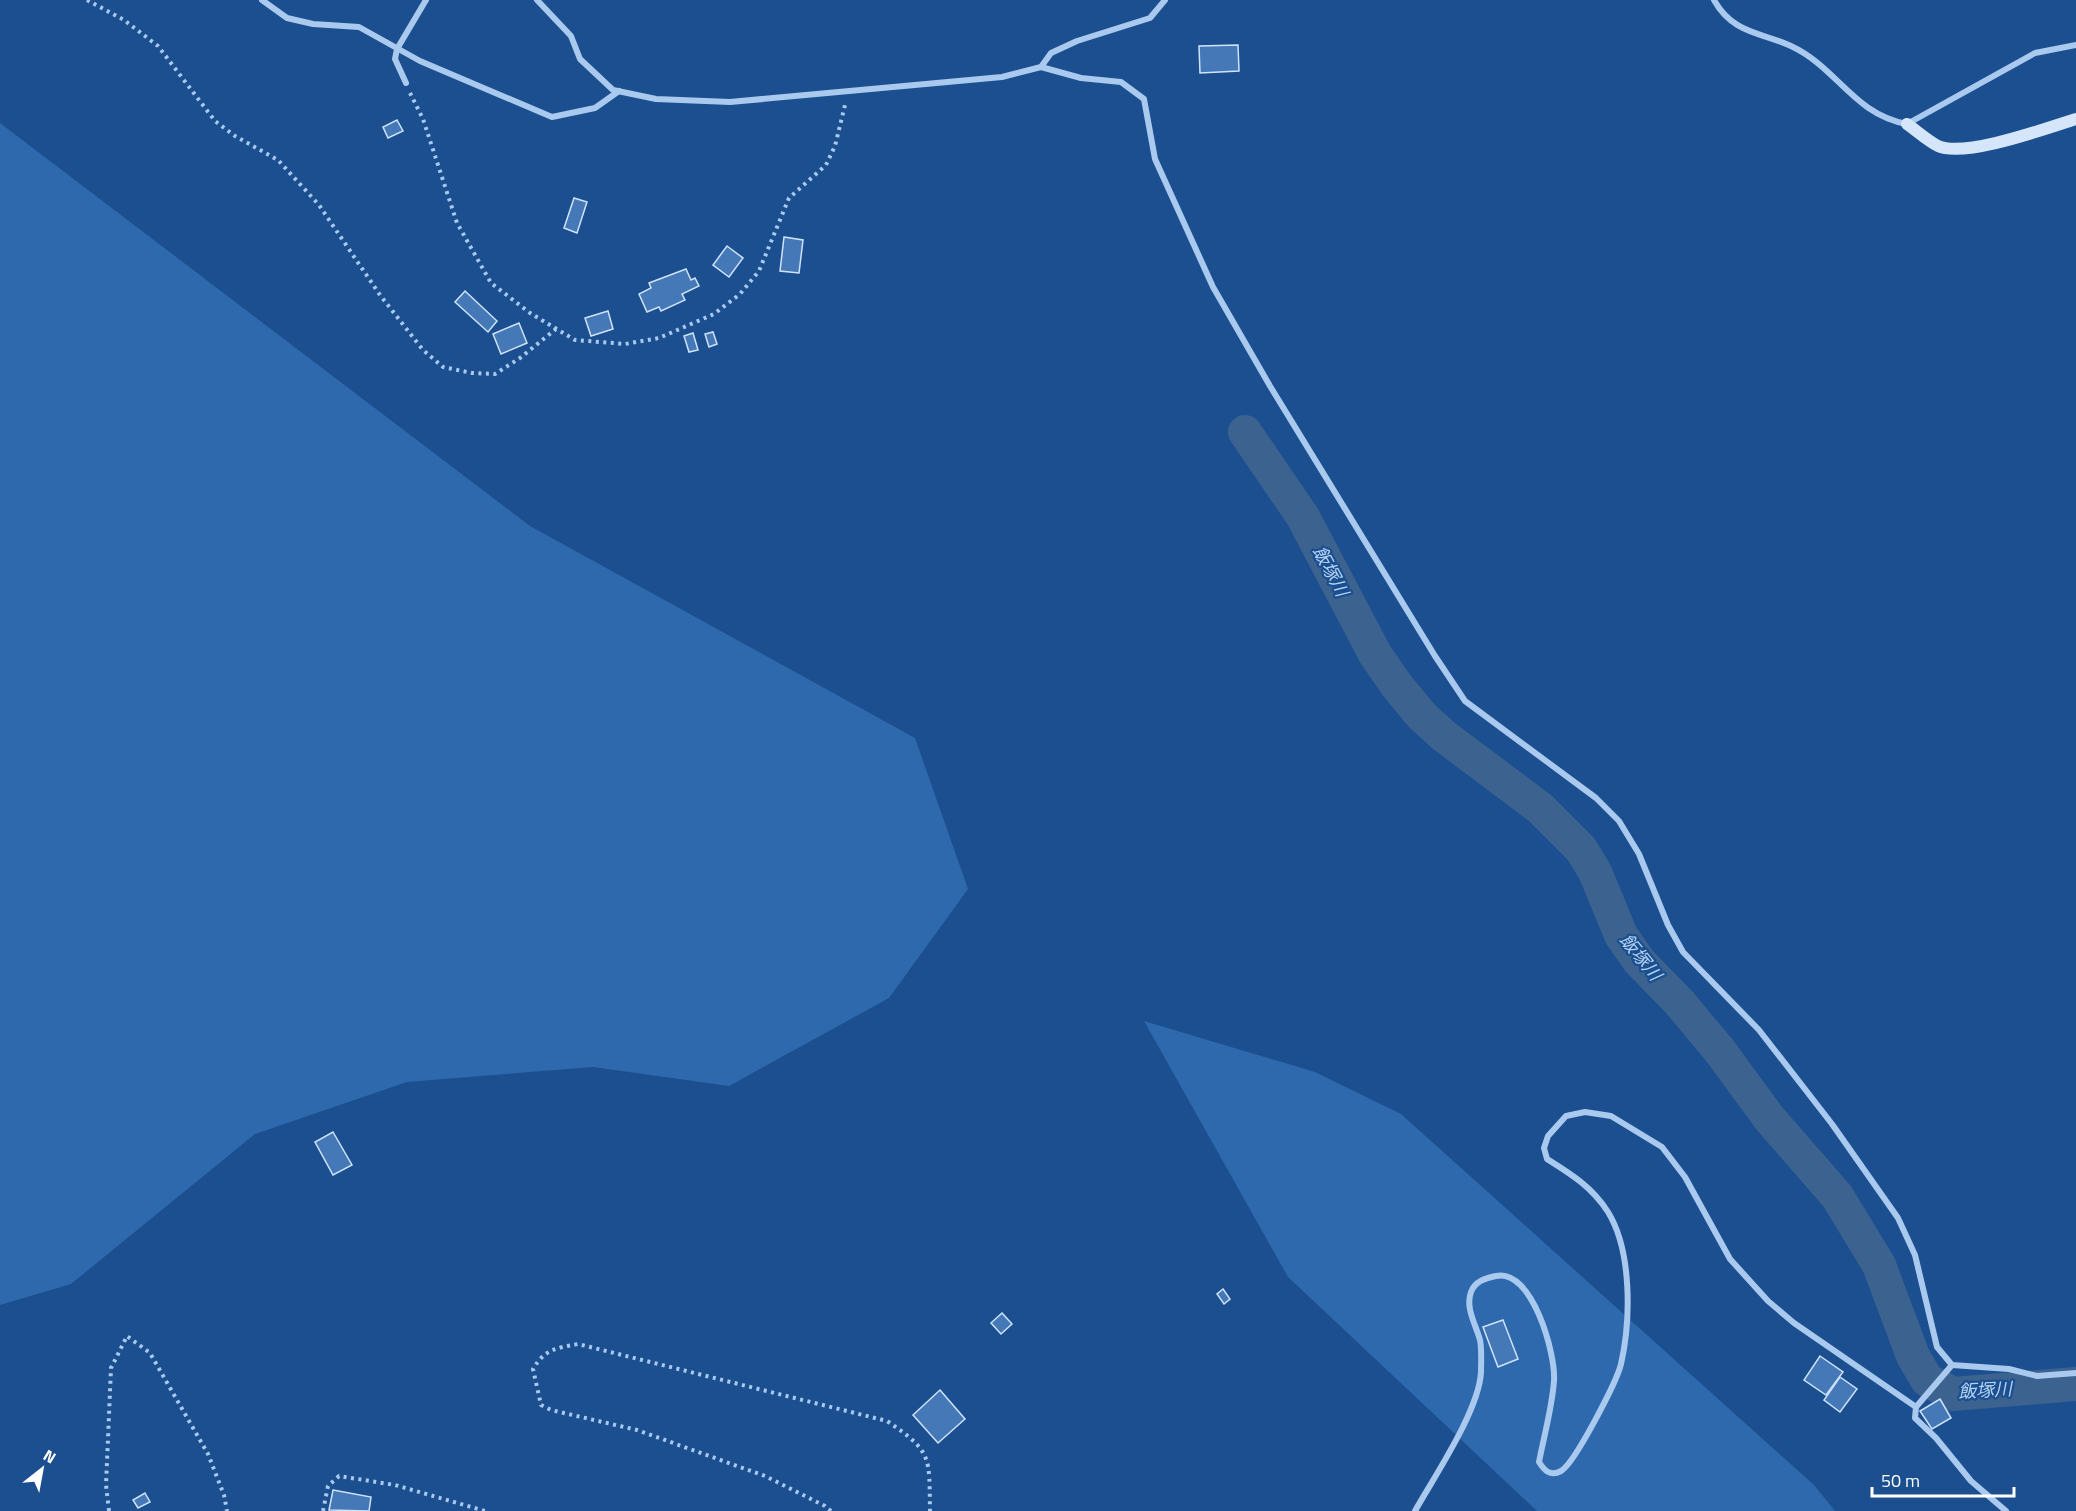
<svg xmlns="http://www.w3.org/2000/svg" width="2076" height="1511" viewBox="0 0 2076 1511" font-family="'Titillium Web','Noto Sans JP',sans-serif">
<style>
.green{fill:#2e69ad}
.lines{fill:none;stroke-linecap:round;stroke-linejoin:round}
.river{stroke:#3c6290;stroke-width:34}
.building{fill:#4478b7;stroke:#cfe3fa;stroke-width:1.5}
.path{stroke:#a9c9ee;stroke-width:4;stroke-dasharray:3 4.5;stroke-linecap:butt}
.street{stroke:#a9c9ee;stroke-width:6}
.secondary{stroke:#d6e6fa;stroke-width:12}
.labels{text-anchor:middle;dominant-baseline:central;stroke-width:4.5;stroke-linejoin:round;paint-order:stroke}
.water-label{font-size:18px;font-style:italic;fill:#b5d3f5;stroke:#1b4f8f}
</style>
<rect width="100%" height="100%" fill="#1b4f8f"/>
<g class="green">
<polygon points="0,123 530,526 915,738 968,889 889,998 729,1086 593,1067 407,1082 255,1134 71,1284 0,1305"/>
<polygon points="1144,1021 1315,1072 1401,1114 1814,1485 1835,1511 1537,1511 1288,1277"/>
</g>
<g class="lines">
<polyline class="river" points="1245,432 1303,517 1375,654 1397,686 1422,716 1444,736 1540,808 1581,849 1595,872 1621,935 1639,961 1679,1002 1720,1051 1769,1118 1837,1196 1879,1265 1913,1356 1927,1380 1953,1394 2076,1384"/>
</g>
<g class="building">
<polygon points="1238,45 1239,71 1200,73 1199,46"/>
<polygon points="397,120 403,131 388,138 383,127"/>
<polygon points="574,198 587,202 577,233 564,228"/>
<polygon points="784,237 803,240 799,273 780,271"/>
<polygon points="727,246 743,258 729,277 713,265"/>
<polygon points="686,269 691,280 695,278 699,286 682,294 685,300 661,311 659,307 647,312 639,294 651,288 649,283"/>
<polygon points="465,291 497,321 488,332 455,302"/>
<polygon points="608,311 613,329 591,336 585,318"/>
<polygon points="519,323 527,343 501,354 493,334"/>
<polygon points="713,332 717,344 709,347 705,334"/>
<polygon points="693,333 698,350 689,352 684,336"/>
<polygon points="333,1132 352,1165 333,1175 315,1142"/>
<polygon points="1223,1289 1230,1299 1224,1304 1217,1294"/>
<polygon points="1002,1313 1012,1324 1001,1334 991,1323"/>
<polygon points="1503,1320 1518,1359 1498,1367 1483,1327"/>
<polygon points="1820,1356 1843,1372 1826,1395 1804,1380"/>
<polygon points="1840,1377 1857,1389 1840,1412 1824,1400"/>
<polygon points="940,1390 965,1419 938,1443 913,1415"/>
<polygon points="1940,1399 1951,1418 1932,1429 1920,1411"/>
<polygon points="333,1490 371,1497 369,1511 329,1510"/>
<polygon points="145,1493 150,1502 138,1508 133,1500"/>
</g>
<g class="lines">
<g class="path">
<polyline points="87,0 124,20 158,46 215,121 235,136 278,160 319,205 380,295 423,350 443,367 472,373 495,374 520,358 556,329"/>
<polyline points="410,93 423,119 457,223 491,283 530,313 575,340 625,344 659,338 714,314 740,294 759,271 789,198 826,165 835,146 846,101"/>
<polyline points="109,1511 106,1485 111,1368 127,1336 150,1353 208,1454 224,1495 227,1511"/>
<polyline points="323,1511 328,1486 339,1476 395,1485 485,1511"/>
<path d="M831,1511L825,1506L765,1476L637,1430L551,1410L541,1405L533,1369C545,1349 556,1348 578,1344L887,1421C933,1452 929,1457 930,1511"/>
</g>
<g class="street">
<polyline points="262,0 287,18 313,24 359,27 420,61 552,117 595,108 619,91"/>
<polyline points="537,0 571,36 580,59 613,90 656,99 730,102 1002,77 1041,67 1081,78 1121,82 1144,99 1155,159 1213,287 1270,386 1435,656 1465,701 1596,798 1619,821 1639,854 1668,925 1683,952 1759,1030 1832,1124 1898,1218 1915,1255 1937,1347 1952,1365 2009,1369 2037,1376 2076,1373"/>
<path d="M1714,0C1733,34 1761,32 1791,46C1838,68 1853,114 1907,124L2035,53L2076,45"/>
<polyline points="1041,67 1051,53 1077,41 1150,18 1165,0"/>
<polyline points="406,83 395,59 397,49 426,0"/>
<polyline points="1952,1365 1916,1407 1915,1418 1936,1438 1971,1481 2006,1511"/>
<path d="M1415,1511C1434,1477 1479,1411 1481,1372C1481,1362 1482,1350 1480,1340C1476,1325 1465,1308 1471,1292C1475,1281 1486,1278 1496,1276C1532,1268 1556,1354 1554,1381C1552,1408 1544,1436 1539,1462C1544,1470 1550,1477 1561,1471C1575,1463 1617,1381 1621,1364C1631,1320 1632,1251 1608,1212C1592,1187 1571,1174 1547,1159L1544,1148L1548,1136L1566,1116L1585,1112L1611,1116L1662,1147L1685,1177L1730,1259L1768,1301L1794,1323L1916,1407"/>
</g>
<path class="secondary" d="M1907,124C1917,131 1928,141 1938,146C1965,158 2047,128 2076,119"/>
</g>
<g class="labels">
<g class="water-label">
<text transform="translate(1331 571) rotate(62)">飯塚川</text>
<text transform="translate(1641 957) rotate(51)">飯塚川</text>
<text transform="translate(1985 1390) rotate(-3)">飯塚川</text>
</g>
</g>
<g transform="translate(42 1469) rotate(31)" stroke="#1b4f8f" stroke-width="4.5" paint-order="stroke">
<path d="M0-4.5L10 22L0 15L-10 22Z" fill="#ffffff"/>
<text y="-9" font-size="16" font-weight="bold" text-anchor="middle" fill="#ffffff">N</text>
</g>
<path d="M1872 1487v9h142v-9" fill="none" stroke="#ffffff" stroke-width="3"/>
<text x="1881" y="1487" font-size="18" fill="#ffffff" stroke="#1b4f8f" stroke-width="4.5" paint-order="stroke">50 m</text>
</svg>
